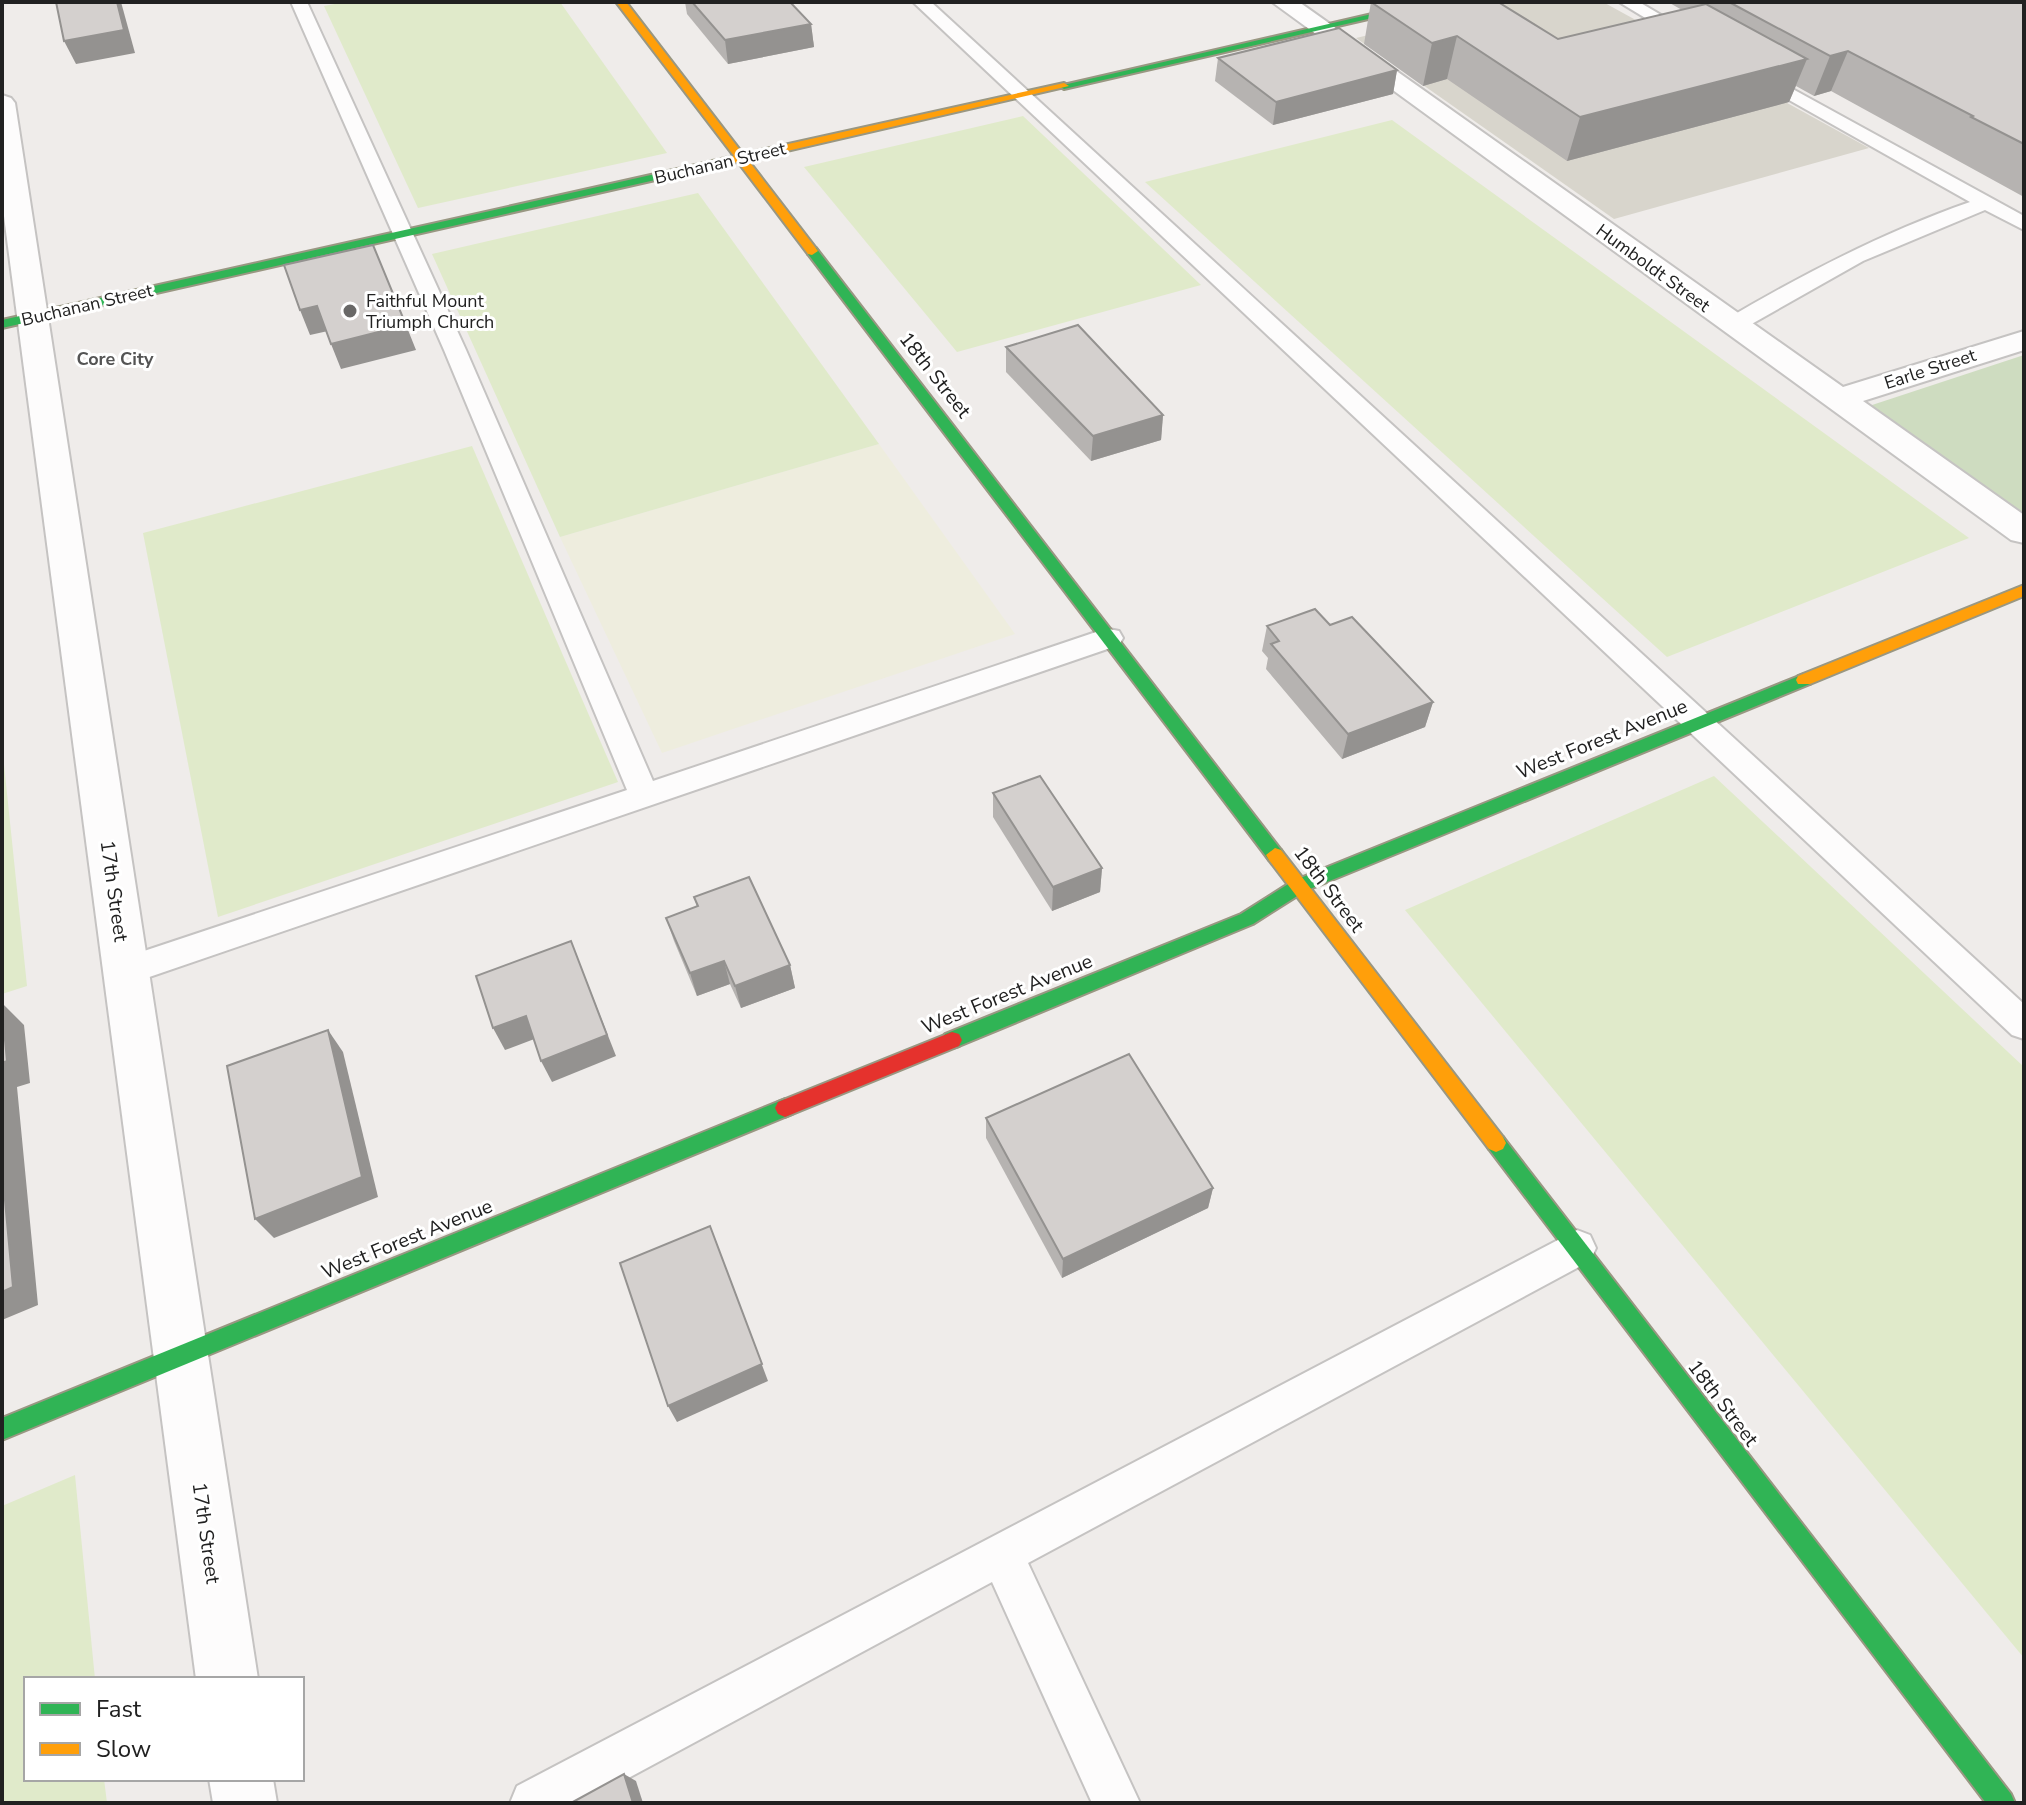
<svg xmlns="http://www.w3.org/2000/svg" width="2026" height="1805" viewBox="0 0 2026 1805" font-family="'Nunito Sans',sans-serif">
<style>
.construction{fill:#d8d5cc}
.farmland{fill:#eeedde}
.grass{fill:#e0eaca}
.forest{fill:#cedcc0}
.lines{fill:none;stroke-linecap:round;stroke-linejoin:round}
.lane-casing{stroke:#c5c3c2;stroke-width:4}
.street-casing{stroke:#c5c3c2;stroke-width:4}
.fast-casing{stroke:#999782;stroke-width:4}
.slow-casing{stroke:#999782;stroke-width:4}
.jam-casing{stroke:#999782;stroke-width:4}
.lane{fill:#fdfcfc;fill-rule:evenodd}
.street{fill:#fdfcfc;fill-rule:evenodd}
.fast{fill:#30b455;fill-rule:evenodd}
.slow{fill:#ff9f0a;fill-rule:evenodd}
.jam{fill:#e5322d;fill-rule:evenodd}
.wall{fill:#b6b3b1}
.shaded-wall{fill:#949290}
.building{fill:#d4d0ce;stroke:#949290;stroke-width:2}
.poi-dot{fill:#696867;stroke:#fff;stroke-width:3}
.labels{text-anchor:middle;dominant-baseline:central;stroke-width:6;stroke-linejoin:round;paint-order:stroke}
.far-street-label{font-size:18px;fill:#212121;stroke:#fff}
.far-poi-label{font-size:18px;fill:#212121;stroke:#fff;text-anchor:start}
.far-neighbourhood-label{font-size:18px;font-weight:bold;fill:#545454;stroke:#fff}
.street-label{font-size:20px;fill:#212121;stroke:#fff}
</style>
<rect width="100%" height="100%" fill="#efecea"/>
<polygon class="construction" points="1508,2 1603,2 1869,148 1614,219 1356,38"/>
<polygon class="farmland" points="879,444 1015,634 662,753 560,537"/>
<g class="grass">
<polygon points="345,2 560,2 667,153 418,208 324,6"/>
<polygon points="1023,116 1201,285 957,352 804,167"/>
<polygon points="1392,120 1969,538 1667,657 1145,182"/>
<polygon points="698,193 879,444 560,537 432,254"/>
<polygon points="472,446 618,782 218,917 143,533"/>
<polygon points="2,745 27,986 2,994"/>
<polygon points="1714,776 2024,1067 2024,1658 1405,910"/>
<polygon points="75,1475 95,1679 26,1679 26,1779 104,1779 107,1803 2,1803 2,1506"/>
</g>
<polygon class="forest" points="2024,355 2024,520 1866,407"/>
<g class="lines">
<g class="lane-casing">
<g id="lane">
<polygon points="291,2 307,2 466,350 653,781 1099,631 1109,629 1119,631 1123,638 1119,645 126,985 114,981 109,971 114,961 627,790 444,350"/>
<polygon points="913,2 931,2 2024,1004 2024,1039 2012,1035"/>
<polygon points="1619,2 1639,2 1700,38 1697,42 1685,42"/>
<path d="M1756,69L2024,216V230L1985,210L1863,261L1741,330H1725L1722,325L1725,320C1803,274 1884,232 1970,202L1750,78L1747,74L1750,70Z"/>
<polygon points="1577,1230 1590,1235 1596,1248 1590,1261 1028,1563 1140,1803 1092,1803 992,1582 582,1803 510,1803 517,1786"/>
</g>
</g>
<g class="street-casing">
<g id="street">
<polygon points="1272,2 1299,2 1843,387 2024,331 2024,350 1863,401 2024,515 2024,543 2011,540"/>
<polygon points="2,95 11,98 15,103 258,1679 196,1679 2,201"/>
<polygon points="209,1779 273,1779 277,1803 213,1803"/>
</g>
</g>
<g class="fast-casing">
<g id="fast">
<polygon points="1424,2 1442,2 1064,89 1059,86"/>
<polygon points="691,166 695,167 695,171 2,328 2,320"/>
<polygon points="808,248 816,248 1281,850 1284,855 1281,860 1269,860 808,254"/>
<polygon points="1804,674 1810,676 1812,680 1810,684 1305,891 1253,924 959,1046 952,1048 945,1046 942,1040 945,1034 1241,914 1293,881"/>
<polygon points="785,1099 792,1102 795,1108 792,1114 2,1440 2,1418"/>
<polygon points="1496,1134 1503,1137 2011,1794 2015,1803 1986,1803 1489,1149 1486,1143 1489,1137"/>
</g>
</g>
<g class="slow-casing">
<g id="slow">
<polygon points="616,2 626,2 743,154 1064,83 1069,86 748,160 818,251 812,255 808,254 738,162 687,171 687,167 734,156"/>
<polygon points="2024,585 2024,596 1810,684 1798,684 1796,680 1798,676"/>
<polygon points="1275,848 1281,850 1503,1137 1506,1143 1503,1149 1496,1152 1489,1149 1269,860 1266,855"/>
</g>
</g>
<g class="jam-casing">
<polygon id="jam" points="952,1032 959,1034 962,1040 959,1046 785,1117 778,1114 775,1108 778,1102"/>
</g>
<use href="#lane" class="lane"/>
<use href="#street" class="street"/>
<use href="#fast" class="fast"/>
<use href="#slow" class="slow"/>
<use href="#jam" class="jam"/>
</g>
<g class="wall">
<polygon points="685,2 790,2 811,24 814,47 728,64 687,14"/>
<polygon points="1371,2 1558,39 1682,10 1668,2 2024,2 2024,197 1831,91 1814,96 1796,86 1789,102 1567,161 1447,79 1423,86 1364,44"/>
<polygon points="1218,58 1397,70 1393,94 1273,125 1215,81"/>
<polygon points="1006,347 1163,415 1161,440 1091,461 1006,372"/>
<polygon points="1330,625 1433,702 1425,727 1342,759 1266,669 1268,658 1262,651 1267,626"/>
<polygon points="993,793 1102,868 1100,892 1052,911 993,817"/>
<polygon points="694,897 790,965 795,988 741,1008 730,984 697,996 674,941 666,918 697,907"/>
<polygon points="986,1118 1213,1188 1208,1208 1062,1278 986,1138"/>
</g>
<g class="shaded-wall">
<polygon points="117,2 121,2 135,53 76,64 64,41"/>
<polygon points="811,24 814,47 728,64 725,40"/>
<polygon points="1457,36 1447,79 1423,86 1432,43"/>
<polygon points="1848,51 1831,91 1814,96 1830,56"/>
<polygon points="1807,59 1789,102 1567,161 1580,117"/>
<polygon points="1397,70 1393,94 1273,125 1276,102"/>
<polygon points="317,306 328,331 310,335 300,310"/>
<polygon points="406,325 416,350 341,369 331,344"/>
<polygon points="1163,415 1161,440 1091,461 1093,436"/>
<polygon points="1433,702 1425,727 1342,759 1348,734"/>
<polygon points="1102,868 1100,892 1052,911 1053,887"/>
<polygon points="571,941 616,1056 552,1082 541,1061"/>
<polygon points="724,961 730,984 697,996 690,973"/>
<polygon points="790,965 795,988 741,1008 735,986"/>
<polygon points="2,1003 24,1025 30,1083 17,1087 38,1305 2,1320"/>
<polygon points="526,1016 537,1038 505,1050 493,1028"/>
<polygon points="328,1030 343,1052 378,1197 274,1238 255,1219"/>
<polygon points="1213,1188 1208,1208 1062,1278 1063,1259"/>
<polygon points="710,1226 768,1381 677,1422 668,1406"/>
<polygon points="624,1774 636,1781 643,1803 633,1803"/>
</g>
<g class="building">
<polygon points="56,2 117,2 124,30 64,41"/>
<polygon points="692,2 790,2 811,24 725,40"/>
<polygon points="1371,2 1498,2 1558,39 1706,4 1807,59 1580,117 1457,36 1432,43"/>
<polygon points="1729,2 2024,2 2024,144 1971,117 1973,116 1848,51 1830,56"/>
<polygon points="1339,28 1397,70 1276,102 1218,58"/>
<polygon points="373,245 406,325 331,344 317,306 300,310 284,265"/>
<polygon points="1078,325 1163,415 1093,436 1006,347"/>
<polygon points="1315,609 1330,625 1352,617 1433,702 1348,734 1271,644 1279,641 1267,626"/>
<polygon points="1040,776 1102,868 1053,887 993,793"/>
<polygon points="749,877 790,965 735,986 724,961 690,973 666,918 698,906 694,897"/>
<polygon points="571,941 607,1035 541,1061 526,1016 493,1028 476,976"/>
<polygon points="2,1009 7,1061 2,1063"/>
<polygon points="328,1030 362,1177 255,1219 227,1066"/>
<polygon points="1129,1054 1213,1188 1063,1259 986,1118"/>
<polygon points="2,1168 13,1287 2,1292"/>
<polygon points="710,1226 762,1364 668,1406 620,1263"/>
<polygon points="624,1774 633,1803 571,1803"/>
</g>
<circle class="poi-dot" cx="350" cy="311" r="8"/>
<g class="labels">
<g class="far-street-label">
<text transform="translate(720 163) rotate(-13)">Buchanan Street</text>
<text transform="translate(1653 268) rotate(36)">Humboldt Street</text>
<text transform="translate(87 305) rotate(-13)">Buchanan Street</text>
<text transform="translate(1930 369) rotate(-18)">Earle Street</text>
</g>
<g class="far-poi-label">
<text x="366" y="301">Faithful Mount<tspan x="366" dy="21">Triumph Church</tspan></text>
</g>
<g class="far-neighbourhood-label">
<text x="115" y="359">Core City</text>
</g>
<g class="street-label">
<text transform="translate(935 375) rotate(52)">18th Street</text>
<text transform="translate(1602 739) rotate(-22)">West Forest Avenue</text>
<text transform="translate(1329 889) rotate(53)">18th Street</text>
<text transform="translate(114 891) rotate(82)">17th Street</text>
<text transform="translate(1007 994) rotate(-22)">West Forest Avenue</text>
<text transform="translate(407 1239) rotate(-22)">West Forest Avenue</text>
<text transform="translate(1723 1403) rotate(53)">18th Street</text>
<text transform="translate(206 1533) rotate(82)">17th Street</text>
</g>
</g>
<rect width="2026" height="1805" fill="none" stroke="#212121" stroke-width="8"/>
<rect x="24" y="1677" width="280" height="104" fill="#ffffff" stroke="#a6a6a6" stroke-width="2"/>
<rect x="40" y="1703" width="40" height="12" fill="#30b455" stroke="#a6a6a6" stroke-width="2"/>
<text x="96" y="1717" font-size="24" fill="#212121">Fast</text>
<rect x="40" y="1743" width="40" height="12" fill="#ff9f0a" stroke="#a6a6a6" stroke-width="2"/>
<text x="96" y="1757" font-size="24" fill="#212121">Slow</text>
</svg>
